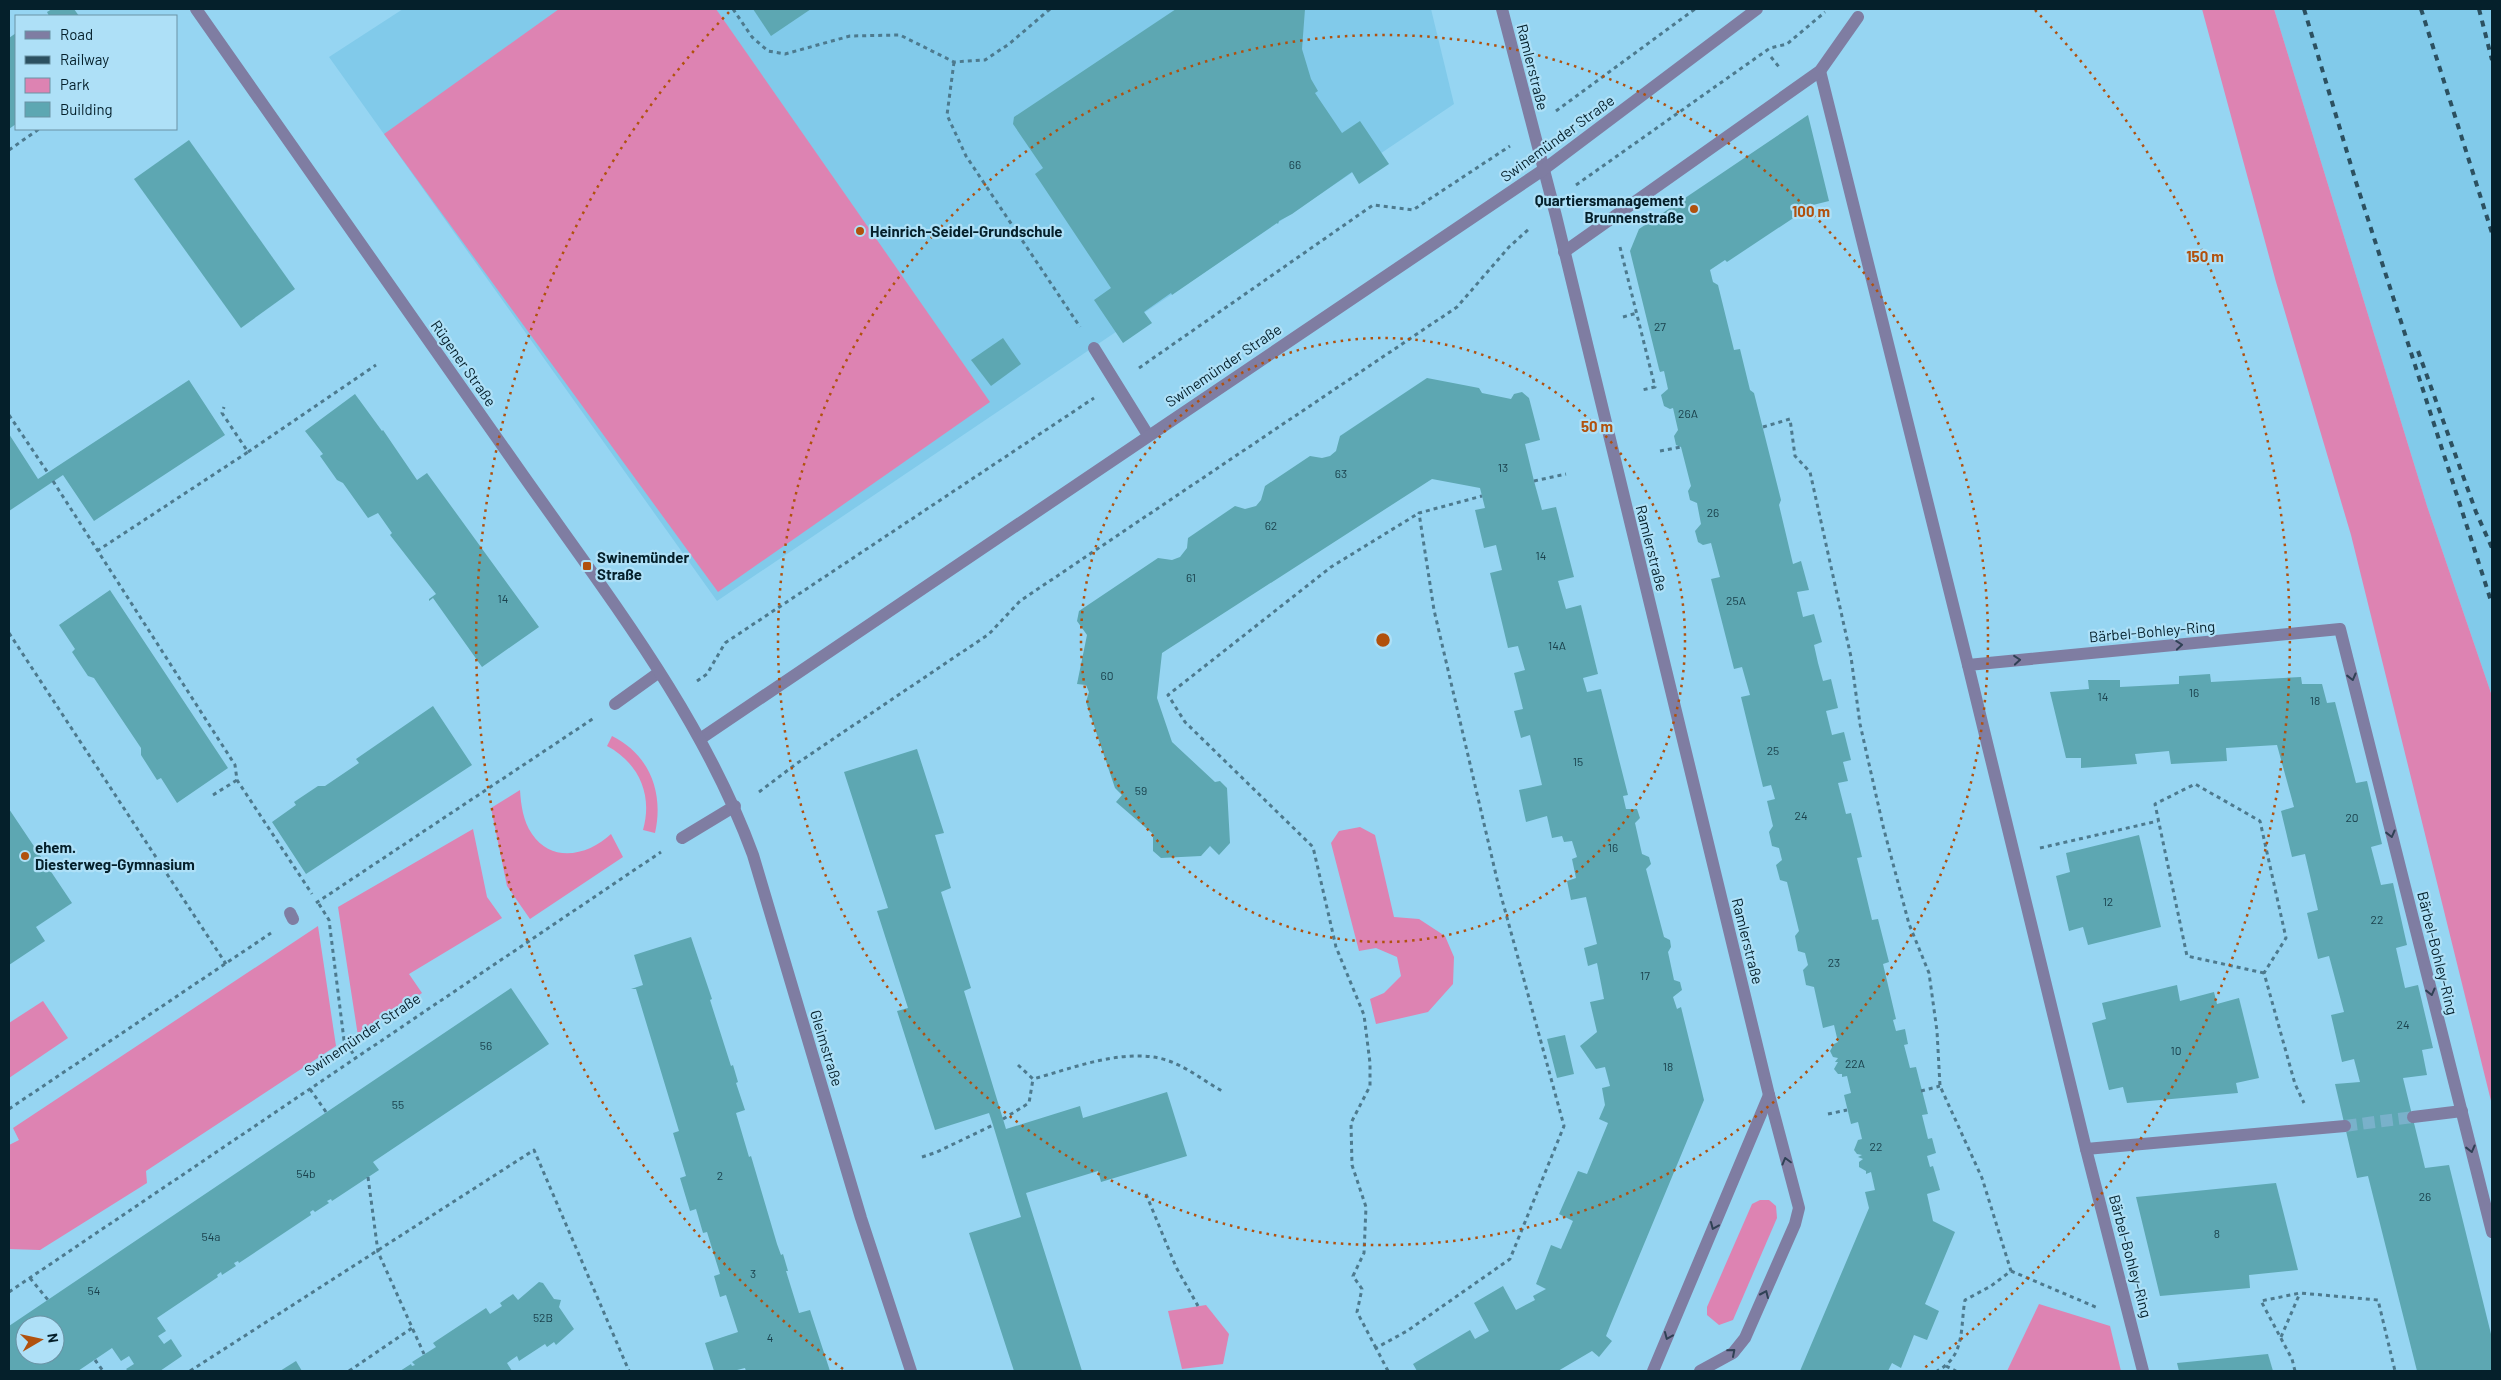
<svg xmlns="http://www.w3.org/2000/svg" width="2501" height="1380" viewBox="0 0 2501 1380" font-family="Barlow,sans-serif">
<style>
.built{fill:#81caea}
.green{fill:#dd83b2}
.building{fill:#5da7b2;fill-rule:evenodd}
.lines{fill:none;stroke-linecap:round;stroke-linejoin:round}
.minor-tunnel{stroke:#79b1ca;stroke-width:12;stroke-dasharray:12 6;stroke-linecap:butt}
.path{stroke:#4d7a8e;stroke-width:3;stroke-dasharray:4 4;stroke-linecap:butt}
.service{stroke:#7f7da2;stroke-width:12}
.minor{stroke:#7f7da2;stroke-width:12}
.tertiary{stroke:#7f7da2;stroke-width:12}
.rail{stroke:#2c5060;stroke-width:4;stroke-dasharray:6 6;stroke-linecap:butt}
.oneway{stroke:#304155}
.ring{fill:none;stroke:#b1510d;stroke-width:2.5;stroke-dasharray:2.5 5}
.poi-dot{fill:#b1510d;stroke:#aee0f7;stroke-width:2}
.labels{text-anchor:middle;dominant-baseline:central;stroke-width:4.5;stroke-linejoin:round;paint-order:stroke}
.number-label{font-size:12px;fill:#1b424d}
.street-label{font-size:15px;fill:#05202b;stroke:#aee0f7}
.poi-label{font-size:15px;font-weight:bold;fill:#05202b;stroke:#aee0f7;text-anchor:start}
.centre{fill:#b1510d;stroke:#aee0f7;stroke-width:2.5}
.ring-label{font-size:15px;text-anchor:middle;font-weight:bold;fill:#b1510d;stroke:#aee0f7;stroke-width:4.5;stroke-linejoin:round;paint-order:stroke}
</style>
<rect width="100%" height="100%" fill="#96d5f2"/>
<g class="built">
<polygon points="403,9 1431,9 1454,104 717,601 329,57"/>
<polygon points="2274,9 2492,9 2492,696 2427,506"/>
</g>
<g class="green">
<polygon points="559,9 716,9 990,402 718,592 384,134"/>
<polygon points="2202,9 2274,9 2427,506 2492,696 2492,1105 2351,535 2276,282"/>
<path d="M612,736C650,755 664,793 655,833L643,830C653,795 639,763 607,746Z"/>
<path d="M520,790C521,805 523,821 532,834C552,864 589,855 611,834L623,857L530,919L507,886L491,808Z"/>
<polygon points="1360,827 1375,835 1394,917 1419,919 1445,936 1454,957 1453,984 1428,1012 1376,1024 1370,999 1384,993 1401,976 1397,957 1376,948 1359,951 1331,843 1339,831"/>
<polygon points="473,829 487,897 502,918 409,974 422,993 358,1036 338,907"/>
<polygon points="318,926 336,1046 146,1171 147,1183 40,1250 9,1249 9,1145 19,1140 13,1128"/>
<polygon points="43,1001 68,1038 9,1078 9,1023"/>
<polygon points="1760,1200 1769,1200 1776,1206 1777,1218 1733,1320 1719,1325 1707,1315 1707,1307 1752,1204"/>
<polygon points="2039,1304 2110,1326 2121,1371 2007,1371"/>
<polygon points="1206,1305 1229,1334 1223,1364 1182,1369 1168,1311"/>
</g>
<g class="building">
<polygon points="52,9 74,9 79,16 49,16 47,12"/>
<polygon points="753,9 811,9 771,36"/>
<polygon points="1176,9 1305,9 1302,49 1311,79 1318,91 1315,93 1342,133 1360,121 1389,164 1359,184 1352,172 1292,214 1279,221 1278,224 1277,223 1172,295 1171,293 1144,312 1152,323 1123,343 1094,300 1111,288 1035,174 1043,168 1013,124 1014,117"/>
<polygon points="16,33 16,124 9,129 9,38"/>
<polygon points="1808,115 1829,201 1813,205 1727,262 1725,260 1710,270 1713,282 1718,285 1734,350 1740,349 1750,390 1754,393 1781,500 1779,505 1793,564 1801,561 1809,590 1797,592 1803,617 1814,614 1822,642 1814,645 1818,663 1823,681 1831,679 1838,708 1826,711 1832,735 1844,732 1851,760 1843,762 1848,781 1838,783 1846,814 1851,813 1862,857 1857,858 1872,920 1878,919 1889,962 1883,964 1896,1019 1893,1020 1896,1031 1905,1029 1908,1044 1904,1045 1910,1068 1916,1067 1928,1114 1922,1115 1928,1139 1932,1138 1936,1153 1927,1156 1930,1167 1933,1166 1940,1190 1927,1194 1933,1221 1955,1232 1925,1304 1939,1311 1927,1340 1914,1335 1901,1368 1892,1363 1888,1371 1800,1371 1869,1208 1865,1192 1875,1190 1871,1172 1866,1174 1866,1171 1859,1167 1859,1162 1863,1159 1858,1157 1862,1155 1857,1154 1854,1150 1858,1140 1862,1139 1858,1122 1851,1124 1844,1095 1851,1093 1847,1076 1842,1077 1842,1074 1838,1074 1834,1069 1838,1062 1835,1062 1838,1058 1833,1057 1830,1051 1834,1044 1838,1042 1834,1025 1823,1028 1814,987 1806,985 1803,970 1808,965 1805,953 1798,951 1795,936 1799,931 1787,882 1780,880 1776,865 1782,860 1779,848 1772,846 1769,832 1773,826 1767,801 1775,799 1771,785 1763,787 1741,697 1750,695 1742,667 1734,669 1711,579 1720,577 1711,543 1703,545 1698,542 1695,531 1701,524 1697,503 1690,500 1688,491 1691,486 1681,447 1676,445 1674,436 1678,430 1673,408 1670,409 1664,406 1661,395 1668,389 1664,371 1660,372 1659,369 1630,251 1639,229"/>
<polygon points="189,140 295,289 241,328 134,179"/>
<polygon points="1003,338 1021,364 991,386 971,360"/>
<polygon points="1427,378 1479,388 1482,393 1511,399 1514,394 1522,392 1529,398 1540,440 1525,444 1534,481 1542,510 1556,507 1574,577 1558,581 1566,609 1581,605 1598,674 1583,678 1587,692 1601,689 1628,795 1623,796 1626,809 1637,809 1640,818 1635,823 1642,854 1649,857 1651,864 1646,869 1664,937 1670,940 1671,947 1668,952 1674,980 1680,982 1682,990 1673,997 1677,1009 1681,1007 1704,1100 1610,1326 1606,1336 1612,1341 1599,1357 1592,1351 1558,1371 1417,1371 1413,1364 1470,1330 1475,1339 1489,1331 1474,1303 1503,1286 1516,1310 1535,1300 1533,1296 1546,1289 1536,1284 1551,1245 1561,1249 1573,1221 1559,1214 1578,1171 1587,1174 1608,1123 1599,1119 1605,1105 1602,1088 1610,1086 1605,1067 1596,1069 1580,1046 1597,1032 1590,1002 1604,999 1597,963 1588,966 1584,948 1597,944 1586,897 1571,900 1567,881 1576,878 1572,859 1577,857 1572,841 1564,842 1562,836 1552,838 1547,816 1526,822 1519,790 1542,785 1530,735 1521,738 1514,711 1523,709 1514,673 1525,670 1518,646 1508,648 1503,627 1490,573 1502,570 1496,545 1484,548 1475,510 1485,508 1480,488 1432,479 1162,653 1157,698 1172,742 1215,782 1220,781 1227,788 1230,843 1219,855 1210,846 1201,856 1161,858 1153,851 1153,834 1116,802 1122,795 1115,788 1086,702 1089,692 1086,685 1077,684 1087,635 1077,621 1079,611 1158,558 1172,560 1180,557 1187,548 1188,538 1235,506 1245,509 1256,506 1261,500 1265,486 1310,456 1322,458 1330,456 1336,451 1340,436"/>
<polygon points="189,380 225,435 94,521 63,475 9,511 9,434 38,479"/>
<polygon points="355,394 382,431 383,430 417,480 427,473 539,627 482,667 433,598 429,601 429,599 436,594 390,535 392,533 378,513 368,518 343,483 337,480 320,456 323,454 305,431"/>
<polygon points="110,590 228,768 177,803 161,778 157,780 141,755 141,748 94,678 88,676 72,652 75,649 59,625"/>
<polygon points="2210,674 2211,682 2301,677 2302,684 2322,684 2327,703 2335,702 2356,783 2367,781 2382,844 2371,847 2381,885 2393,883 2407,945 2396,948 2405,988 2418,985 2433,1048 2422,1050 2427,1075 2403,1078 2425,1168 2449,1165 2492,1338 2492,1371 2417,1371 2368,1176 2357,1178 2335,1084 2360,1082 2354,1059 2342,1062 2331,1015 2344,1012 2329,956 2318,959 2307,913 2318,910 2305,854 2292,857 2281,811 2294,807 2277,745 2226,748 2227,761 2171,764 2169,751 2135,754 2137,764 2081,768 2081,758 2066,758 2050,692 2089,689 2088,680 2120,680 2120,687 2179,684 2179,676"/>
<polygon points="433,706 472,765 306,874 272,822 296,805 294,802 318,786 325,786 359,763 356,759"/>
<polygon points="917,749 944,833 935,835 951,888 941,892 971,988 964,991 1006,1129 1080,1106 1083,1118 1167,1092 1187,1156 1101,1182 1098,1171 1026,1193 1082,1371 1014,1371 969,1233 1021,1217 993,1125 989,1113 935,1130 897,1011 908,1008 877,911 888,908 844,772"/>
<polygon points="9,809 72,903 36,927 45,941 9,965"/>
<polygon points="2139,835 2161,927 2088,945 2083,927 2069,931 2056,876 2070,872 2066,853"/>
<polygon points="691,937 712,999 710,1000 731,1066 733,1065 738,1082 736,1083 745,1110 736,1113 749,1157 751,1156 777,1244 781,1255 783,1254 788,1271 786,1271 799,1313 810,1310 830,1371 746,1371 745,1368 733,1371 714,1371 705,1343 738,1332 726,1295 720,1297 714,1276 720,1274 707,1232 703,1233 696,1209 690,1211 680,1178 686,1176 673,1133 679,1131 636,989 631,989 643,985 634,955"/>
<polygon points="2177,985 2180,1001 2214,992 2217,1004 2239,998 2259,1078 2236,1083 2238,1093 2127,1103 2123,1087 2109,1090 2092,1023 2106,1019 2102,1003"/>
<path d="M511,988L549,1044L373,1162L379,1170L332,1201L331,1199L327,1201L329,1203L315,1212L313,1210L310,1212L311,1215L239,1263L238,1261L234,1263L236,1266L222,1275L221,1272L217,1275L218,1277L157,1318L166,1331L158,1336L164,1344L171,1339L182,1356L160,1371H128L126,1369L134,1364L129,1356L121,1361L112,1348L78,1371H9V1326ZM25,1325H55V1355H25Z"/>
<polygon points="1565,1035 1574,1074 1557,1078 1547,1039"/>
<polygon points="2276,1183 2298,1270 2249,1275 2250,1288 2160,1296 2136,1197"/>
<polygon points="539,1282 543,1283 554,1299 561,1300 559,1307 574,1329 556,1345 554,1342 547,1347 545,1344 519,1361 517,1356 507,1363 512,1371 400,1371 411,1364 412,1366 415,1365 412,1362 436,1347 433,1343 486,1308 490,1314 502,1306 500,1303 513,1294 518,1300"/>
<polygon points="2268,1354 2273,1371 2179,1371 2177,1363"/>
<polygon points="296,1361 302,1371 280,1371"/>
</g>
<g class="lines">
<polyline class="minor-tunnel" points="2345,1126 2413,1117"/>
<g class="path">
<polyline points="733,9 752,37 768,51 785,54 850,36 900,35 954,62 985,60 1009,44 1050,9"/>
<polyline points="1771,57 1779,67"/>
<polyline points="954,62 947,115 966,156 1080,327"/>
<polyline points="1556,111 1695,9"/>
<polyline points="9,150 39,129"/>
<polyline points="1576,185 1770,48 1787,44 1825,12"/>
<polyline points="1620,247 1655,387 1642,390"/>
<polyline points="1623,317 1637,313"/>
<polyline points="1139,368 1373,205 1413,210 1510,146"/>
<polyline points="9,415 48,473"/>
<path d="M1763,427L1790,419L1795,456L1810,472L1851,657L1860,724L1883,826L1909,924L1929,973L1937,1031L1940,1086L1982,1178L2011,1271L1991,1286L1965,1300C1960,1327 1966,1356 1937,1371"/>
<polyline points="1660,451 1681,447"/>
<polyline points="248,452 376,365"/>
<polyline points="53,481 235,765 237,780 312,894"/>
<polyline points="1534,481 1566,474"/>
<polyline points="97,551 248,452 222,413 224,407"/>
<polyline points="9,633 226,964"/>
<polyline points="697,681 707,674 725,643 1094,398"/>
<polyline points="759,792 796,764 989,634 1020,601 1457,307 1509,247 1530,228"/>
<polyline points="213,795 237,780"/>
<polyline points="2040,848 2158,821"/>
<polyline points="316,903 594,718"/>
<polyline points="319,904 329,920 344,1040 356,1058"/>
<polyline points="2264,973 2187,956 2155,804 2195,784 2260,821 2286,938 2264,973 2295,1084 2304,1103"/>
<path d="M1018,1065L1033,1079C1074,1068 1132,1044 1174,1063C1191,1070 1207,1083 1224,1092"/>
<polyline points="310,1089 326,1112"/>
<polyline points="1921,1091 1940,1086"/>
<polyline points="9,1109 271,933"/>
<polyline points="1828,1114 1847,1110"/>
<polyline points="1003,1119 1029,1103 1033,1079"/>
<polyline points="922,1157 937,1152 993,1125"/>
<polyline points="368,1177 378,1252 424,1354"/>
<polyline points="1146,1194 1176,1267 1198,1306"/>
<polyline points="2011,1271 2098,1308"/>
<polyline points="30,1278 48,1300"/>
<polyline points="9,1292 661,852"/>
<polyline points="2281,1337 2300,1293"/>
<polyline points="1376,1348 1357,1312 1362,1289 1353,1276 1364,1253 1366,1207 1352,1165 1351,1123 1370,1086 1370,1063 1364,1015 1336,947 1313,847 1185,722 1168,695 1331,567 1419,513"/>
<polyline points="95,1360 103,1371"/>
<polyline points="1946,1366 1956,1371"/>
<polyline points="190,1371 534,1150 629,1371"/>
<polyline points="349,1371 412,1328"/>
<polyline points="1388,1371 1376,1348 1407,1331 1510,1259 1564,1126 1500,892 1434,610 1419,513 1482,496"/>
<polyline points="2295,1371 2292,1359 2261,1301 2300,1293 2378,1300 2395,1371"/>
</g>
<g class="service">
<polyline points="1820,71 1968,665"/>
<polyline points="1564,252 1820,71 1858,17"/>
<polyline points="1094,348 1148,435"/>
<polyline points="615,704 658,673"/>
<polyline points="682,838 735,806"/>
<polyline points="290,913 293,919"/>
</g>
<g class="minor">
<polyline points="1502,9 1556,216 1769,1095 1799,1208 1795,1224 1745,1338 1733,1353 1700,1371"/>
<polyline points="700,739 1543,170 1757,9"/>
<polyline points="2413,1117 2462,1111"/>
<polyline points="2086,1149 2345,1126"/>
<polyline points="1653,1371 1769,1095"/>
<polyline points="2143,1371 2086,1149 1968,665 2340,629 2492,1232"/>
</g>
<path class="tertiary" d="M196,9C304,161 410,315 518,468C604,591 701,713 753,855L861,1218L911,1371"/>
<g class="rail">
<polyline points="2304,9 2356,182 2492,604"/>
<polyline points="2421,9 2492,233"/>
<polyline points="2479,9 2492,60"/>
<polyline points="2418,351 2476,512 2492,548"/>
</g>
</g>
<defs><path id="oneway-chevron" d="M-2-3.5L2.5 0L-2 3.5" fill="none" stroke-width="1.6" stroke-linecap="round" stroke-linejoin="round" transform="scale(1.25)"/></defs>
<g class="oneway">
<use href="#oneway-chevron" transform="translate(2179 645) rotate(-5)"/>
<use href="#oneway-chevron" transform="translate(2017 660) rotate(-5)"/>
<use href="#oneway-chevron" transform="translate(2352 677) rotate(76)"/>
<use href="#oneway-chevron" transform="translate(2391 834) rotate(76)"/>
<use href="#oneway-chevron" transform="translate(2431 992) rotate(76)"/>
<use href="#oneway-chevron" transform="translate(2471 1149) rotate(76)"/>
<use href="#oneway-chevron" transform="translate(1786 1161) rotate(-105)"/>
<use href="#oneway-chevron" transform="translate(1714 1226) rotate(113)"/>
<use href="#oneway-chevron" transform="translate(1765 1294) rotate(-66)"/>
<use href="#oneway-chevron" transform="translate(1668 1336) rotate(113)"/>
<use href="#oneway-chevron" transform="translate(1732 1352) rotate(-41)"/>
</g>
<g class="ring">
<circle cx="1383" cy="640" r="302"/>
<circle cx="1383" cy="640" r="605"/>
<path d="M843 1369A907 907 0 0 1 731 10M2035 10A907 907 0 0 1 1923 1369"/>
</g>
<g class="poi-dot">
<circle cx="1694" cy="209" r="5"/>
<circle cx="860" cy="231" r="5"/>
<rect x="582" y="561" width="10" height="10" rx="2.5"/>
<circle cx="25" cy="856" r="5"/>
</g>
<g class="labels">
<g class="number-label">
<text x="1295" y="164">66</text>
<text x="1660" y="326">27</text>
<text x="1688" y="413">26A</text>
<text x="1503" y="467">13</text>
<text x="1341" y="473">63</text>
<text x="1713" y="512">26</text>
<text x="1271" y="525">62</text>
<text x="1541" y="555">14</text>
<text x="1191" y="577">61</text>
<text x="503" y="598">14</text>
<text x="1736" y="600">25A</text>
<text x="1557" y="645">14A</text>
<text x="1107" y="675">60</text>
<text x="2194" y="692">16</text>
<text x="2103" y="696">14</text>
<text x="2315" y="700">18</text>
<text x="1773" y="750">25</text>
<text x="1578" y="761">15</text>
<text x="1141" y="790">59</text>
<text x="1801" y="815">24</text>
<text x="2352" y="817">20</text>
<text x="1613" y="847">16</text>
<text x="2108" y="901">12</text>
<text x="2377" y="919">22</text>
<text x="1834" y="962">23</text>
<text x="1645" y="975">17</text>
<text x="2403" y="1024">24</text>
<text x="486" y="1045">56</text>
<text x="2176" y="1050">10</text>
<text x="1855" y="1063">22A</text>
<text x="1668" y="1066">18</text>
<text x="398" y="1104">55</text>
<text x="1876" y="1146">22</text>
<text x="306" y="1173">54b</text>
<text x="720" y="1175">2</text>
<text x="2425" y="1196">26</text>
<text x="2217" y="1233">8</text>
<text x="211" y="1236">54a</text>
<text x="753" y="1273">3</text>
<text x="94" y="1290">54</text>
<text x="543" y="1317">52B</text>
<text x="770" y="1337">4</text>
</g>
<g class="street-label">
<text transform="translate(1533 67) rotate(76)">Ramlerstraße</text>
<text transform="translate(1557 138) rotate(-36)">Swinemünder Straße</text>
<text transform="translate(464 363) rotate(55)">Rügener Straße</text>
<text transform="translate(1223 365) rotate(-34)">Swinemünder Straße</text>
<text transform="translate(1652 548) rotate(76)">Ramlerstraße</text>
<text transform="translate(2152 631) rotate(-5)">Bärbel-Bohley-Ring</text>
<text transform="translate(1748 941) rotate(76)">Ramlerstraße</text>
<text transform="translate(2438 953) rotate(76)">Bärbel-Bohley-Ring</text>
<text transform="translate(362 1034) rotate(-34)">Swinemünder Straße</text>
<text transform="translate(827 1048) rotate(73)">Gleimstraße</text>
<text transform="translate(2131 1256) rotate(75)">Bärbel-Bohley-Ring</text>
</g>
<g class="poi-label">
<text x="1684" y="200" text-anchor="end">Quartiersmanagement<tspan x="1684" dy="17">Brunnenstraße</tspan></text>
<text x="870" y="231">Heinrich-Seidel-Grundschule</text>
<text x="597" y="557">Swinemünder<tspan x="597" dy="17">Straße</tspan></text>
<text x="35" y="847">ehem.<tspan x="35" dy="17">Diesterweg-Gymnasium</tspan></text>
</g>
</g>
<circle cx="1383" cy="640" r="8" class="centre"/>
<g class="ring-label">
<text x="1811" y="217">100 m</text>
<text x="2205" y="262">150 m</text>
<text x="1597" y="432">50 m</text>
</g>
<rect width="2501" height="1380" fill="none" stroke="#05202b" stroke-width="20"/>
<rect x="15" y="15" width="162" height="115" fill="#aee0f7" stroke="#6a93a5"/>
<rect x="25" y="31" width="25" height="8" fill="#7f7da2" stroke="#6a93a5"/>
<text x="60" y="40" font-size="15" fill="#05202b">Road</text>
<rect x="25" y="56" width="25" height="8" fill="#2c5060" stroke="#6a93a5"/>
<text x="60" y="65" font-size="15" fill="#05202b">Railway</text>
<rect x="25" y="78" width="25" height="15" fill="#dd83b2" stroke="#6a93a5"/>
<text x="60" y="90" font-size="15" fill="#05202b">Park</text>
<rect x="25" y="102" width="25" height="15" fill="#5da7b2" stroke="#6a93a5"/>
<text x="60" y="115" font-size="15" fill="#05202b">Building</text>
<g transform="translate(40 1340) rotate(81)"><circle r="24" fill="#aee0f7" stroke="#6a93a5"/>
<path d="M0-4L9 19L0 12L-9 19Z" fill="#b1510d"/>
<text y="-8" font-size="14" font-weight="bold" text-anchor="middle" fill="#05202b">N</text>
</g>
</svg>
